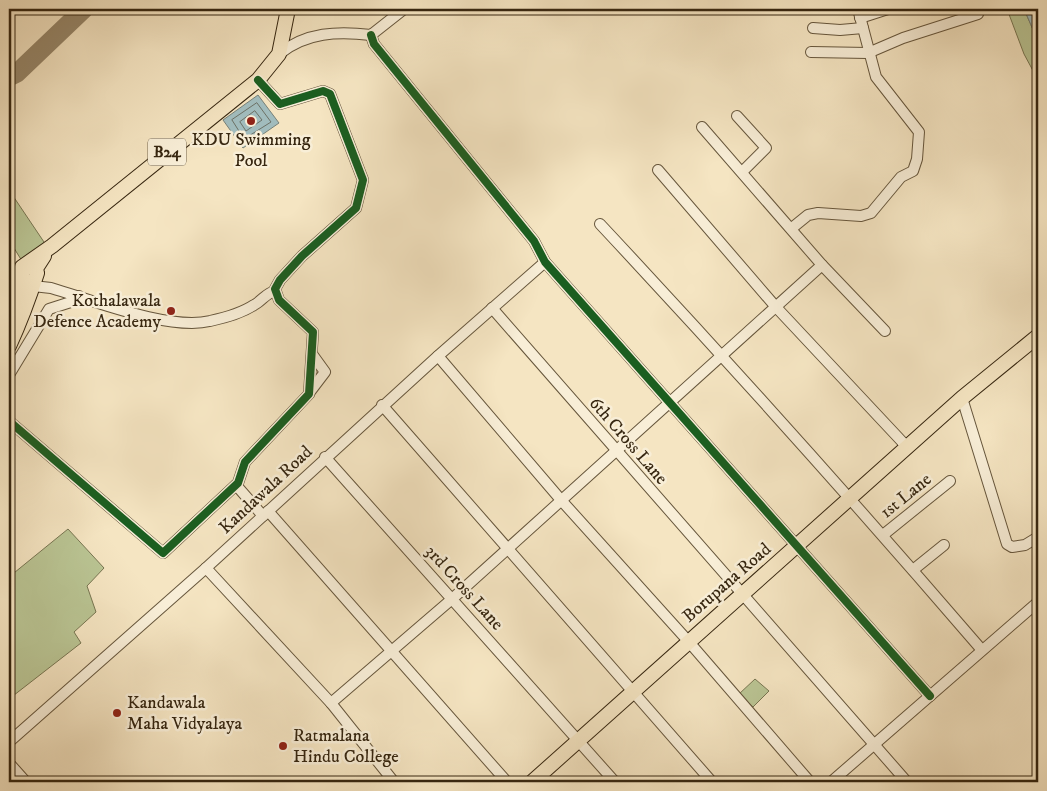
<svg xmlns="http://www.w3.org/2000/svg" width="1047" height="791" viewBox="0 0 1047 791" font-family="'IM FELL DW Pica',serif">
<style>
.green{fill:#bac594;stroke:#787652}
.water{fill:#a1bcbd;stroke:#768078}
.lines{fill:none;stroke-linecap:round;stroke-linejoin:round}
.shore{stroke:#6c7166;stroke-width:1}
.taxiway{stroke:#968669;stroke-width:19}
.minor-casing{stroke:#66563c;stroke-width:12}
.major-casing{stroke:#362610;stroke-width:16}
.minor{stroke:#f8eed7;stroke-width:10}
.major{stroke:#f5e5c2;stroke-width:14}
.cycleway-casing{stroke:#f8eed7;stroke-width:11}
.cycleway{stroke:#1b5e20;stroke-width:8}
.poi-dot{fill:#8f2418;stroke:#f8eed7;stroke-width:2}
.labels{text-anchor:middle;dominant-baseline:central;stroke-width:5;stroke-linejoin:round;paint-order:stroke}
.shield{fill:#f8eed7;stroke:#70624c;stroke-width:1}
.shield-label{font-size:16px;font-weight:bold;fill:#362610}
.poi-label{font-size:18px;fill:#362610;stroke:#f8eed7;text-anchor:start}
.street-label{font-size:18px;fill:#362610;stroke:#f8eed7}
</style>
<rect width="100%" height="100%" fill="#f5e5c2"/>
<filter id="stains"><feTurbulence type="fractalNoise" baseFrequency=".004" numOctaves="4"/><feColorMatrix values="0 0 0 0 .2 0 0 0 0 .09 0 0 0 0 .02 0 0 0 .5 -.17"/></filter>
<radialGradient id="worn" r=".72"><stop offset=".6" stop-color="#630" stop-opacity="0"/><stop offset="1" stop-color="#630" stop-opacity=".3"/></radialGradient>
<g class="green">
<polygon points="1007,9 1024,9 1038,41 1038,80 1024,54"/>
<polygon points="9,190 46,245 22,261 9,240"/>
<polygon points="68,529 104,568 87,586 96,612 74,632 81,643 9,699 9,577"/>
<polygon points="755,679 769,691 753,707 739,694"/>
</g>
<g class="water">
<polygon points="1024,9 1038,9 1038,41"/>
<polygon points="258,95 279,123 243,148 223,120"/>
</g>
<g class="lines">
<g class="shore">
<polygon points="257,103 271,122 244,139 232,120"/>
<polygon points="255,111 262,120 246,131 240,122"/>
</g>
<polyline class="taxiway" points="9,77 17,73 84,9"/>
<g class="minor-casing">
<g id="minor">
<polyline points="860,18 888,9"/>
<polyline points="813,28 840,30 863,28"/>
<polyline points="371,35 374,44 534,241 545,262 930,696"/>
<polyline points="811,52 868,53 903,38 978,14"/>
<path d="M279,54C306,32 338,31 371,35L404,9"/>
<polyline points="737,116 766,148 742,172"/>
<polyline points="702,127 822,265 885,331"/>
<polyline points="658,170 775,306 908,448"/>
<path d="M600,224C730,363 857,505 981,649"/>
<polyline points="792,228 808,215 818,213 861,216 871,213 901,177 913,171 917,159 919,132 876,77 858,9"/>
<path d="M33,286L51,288C92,300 170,331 210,321C224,318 242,313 254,305C262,301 266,293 275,291"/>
<polyline points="492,308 907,782"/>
<polyline points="438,356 561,500 689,642 810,782"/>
<polyline points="9,375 49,309 74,301 79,296"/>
<polyline points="309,393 325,372 312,354"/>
<polyline points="962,398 1007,544 1012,547 1025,545 1038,537"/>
<polyline points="382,405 712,782"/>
<polyline points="9,421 163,553 238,483 245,462 309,394 313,332 279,300 275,289 280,280 302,256 356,208 363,180 330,94 323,91 280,104 258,80"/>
<polyline points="325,457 615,782"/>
<polyline points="236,485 263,516"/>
<polyline points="268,511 507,782"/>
<polyline points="883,535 950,481"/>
<polyline points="206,568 331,703 394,782"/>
<polyline points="913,570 944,545"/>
<polyline points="331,703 452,599 822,265"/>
<polyline points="9,742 206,568 438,356 545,262"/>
<polyline points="9,763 26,782"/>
<polyline points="831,782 1038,602"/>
</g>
</g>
<g class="major-casing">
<g id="major">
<polyline points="9,329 19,306 22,289 22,267 52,246 258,80 279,54 288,9"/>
<path d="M9,346C20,322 29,298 37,273L35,270L44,256"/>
<polyline points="532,782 962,398 1038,336"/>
</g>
</g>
<use href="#minor" class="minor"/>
<use href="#major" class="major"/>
<g class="cycleway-casing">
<g id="cycleway">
<polyline points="371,35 374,44 534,241 545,262 930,696"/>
<polyline points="9,421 163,553 238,483 245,462 309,394 313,332 279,300 275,289 280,280 302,256 356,208 363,180 330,94 323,91 280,104 258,80"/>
</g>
</g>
<use href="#cycleway" class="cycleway"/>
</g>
<g class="poi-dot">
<circle cx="251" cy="121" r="5"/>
<circle cx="171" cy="311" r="5"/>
<circle cx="117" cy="713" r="5"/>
<circle cx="283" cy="746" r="5"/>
</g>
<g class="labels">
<rect class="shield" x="148" y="138.5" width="38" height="27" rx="4"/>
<g class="shield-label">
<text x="167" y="152">B24</text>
</g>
<g class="poi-label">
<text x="251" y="140" text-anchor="middle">KDU Swimming<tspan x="251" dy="21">Pool</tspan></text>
<text x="161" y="301" text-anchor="end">Kothalawala<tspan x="161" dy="21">Defence Academy</tspan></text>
<text x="127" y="703">Kandawala<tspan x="127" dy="21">Maha Vidyalaya</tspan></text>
<text x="293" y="736">Ratmalana<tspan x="293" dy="21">Hindu College</tspan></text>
</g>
<g class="street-label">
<text transform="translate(628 441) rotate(49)">6th Cross Lane</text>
<text transform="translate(266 490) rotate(-43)">Kandawala Road</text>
<text transform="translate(906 496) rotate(-39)">1st Lane</text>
<text transform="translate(727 583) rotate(-41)">Borupana Road</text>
<text transform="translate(464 588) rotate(48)">3rd Cross Lane</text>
</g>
</g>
<rect width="1047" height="791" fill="none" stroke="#f5e5c2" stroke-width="30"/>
<rect x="10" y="10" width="1027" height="771" fill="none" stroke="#362610" stroke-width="2.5"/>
<rect x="15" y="15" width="1017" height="761" fill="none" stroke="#362610"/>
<rect width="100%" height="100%" filter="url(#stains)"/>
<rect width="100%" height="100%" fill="url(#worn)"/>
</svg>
